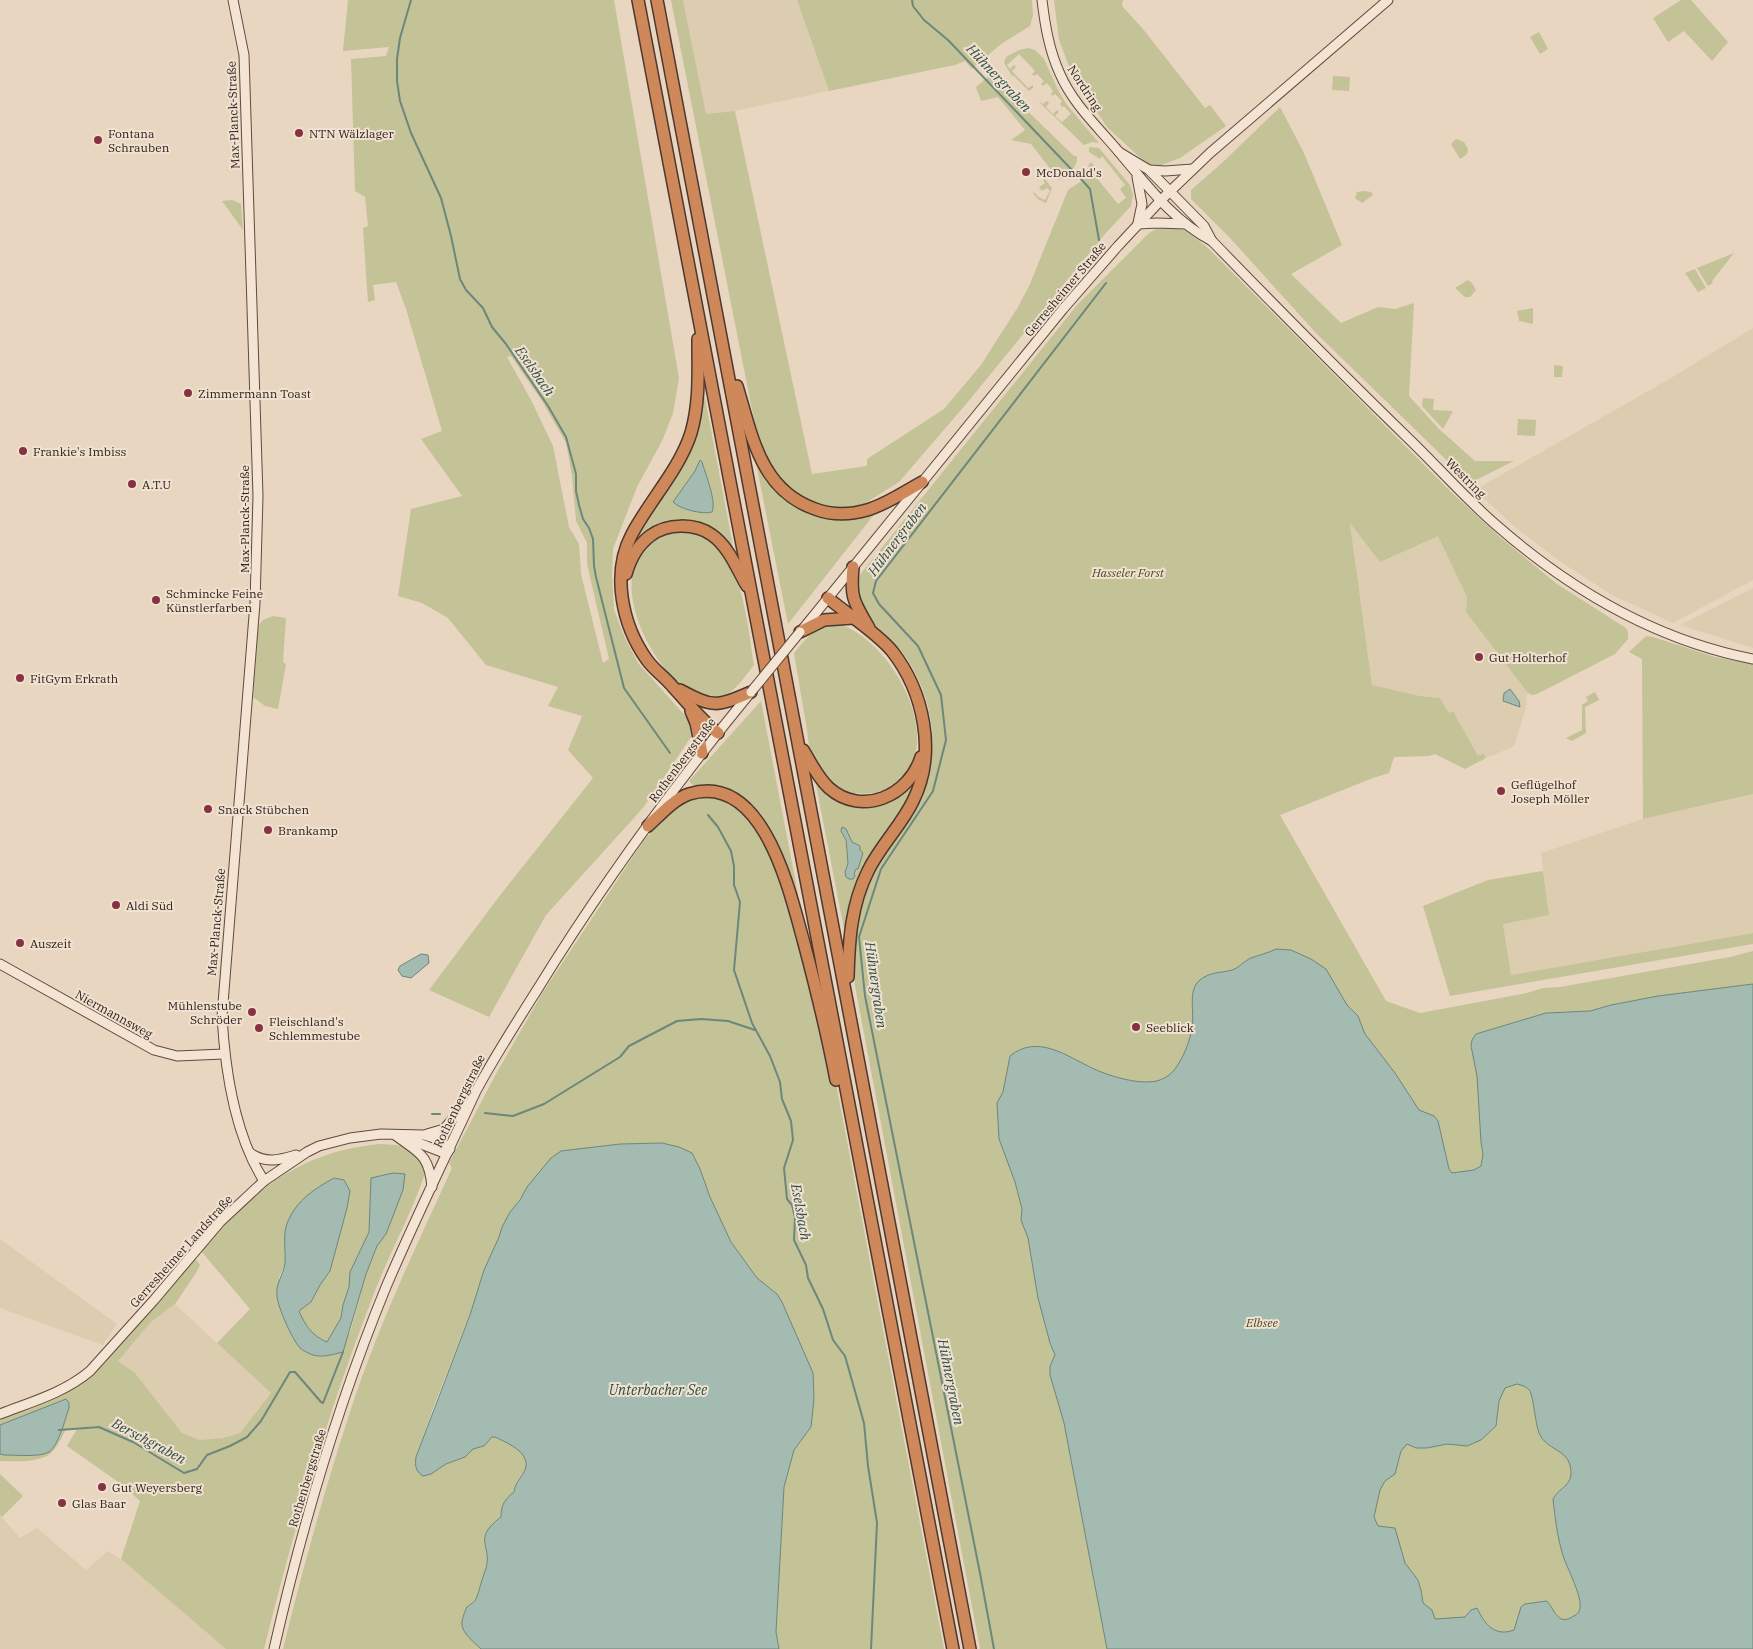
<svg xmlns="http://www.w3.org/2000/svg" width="1753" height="1649" viewBox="0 0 1753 1649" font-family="'IBM Plex Serif',serif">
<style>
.farmland{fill:#dccdb0}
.green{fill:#c4c297;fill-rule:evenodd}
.water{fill:#a3bbb0;stroke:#6c877c;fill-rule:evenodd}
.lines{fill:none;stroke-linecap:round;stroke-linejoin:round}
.stream{stroke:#6c877c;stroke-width:2}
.secondary-casing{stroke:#614a3e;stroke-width:11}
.highway-casing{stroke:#4d382f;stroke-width:14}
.secondary{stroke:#f4e4d3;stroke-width:9}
.highway{stroke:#ce885a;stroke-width:11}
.secondary-bridge-casing{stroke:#614a3e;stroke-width:11;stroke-linecap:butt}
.secondary-bridge{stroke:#f4e4d3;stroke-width:9}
.poi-dot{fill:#873241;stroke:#f0e1d0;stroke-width:2}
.labels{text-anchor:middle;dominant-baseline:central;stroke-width:4;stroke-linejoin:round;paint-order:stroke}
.street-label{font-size:12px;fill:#30231d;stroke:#f0e1d0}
.poi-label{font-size:12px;fill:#30231d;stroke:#f0e1d0;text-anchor:start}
.park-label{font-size:12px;font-style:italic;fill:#484a26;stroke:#f0e1d0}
.water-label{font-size:14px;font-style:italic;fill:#2e4f47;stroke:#f0e1d0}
</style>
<rect width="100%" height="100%" fill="#e8d6c1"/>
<g class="farmland">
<polygon points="683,0 797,0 829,91 735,111 706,115"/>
<polygon points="1753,328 1753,580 1673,623 1612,595 1558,560 1515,527 1475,490 1671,378"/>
<polygon points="1350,522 1380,562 1438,535 1467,597 1466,612 1528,693 1526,698 1527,703 1515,744 1510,748 1486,758 1484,753 1478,756 1453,711 1449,713 1440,698 1420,696 1372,685"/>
<polygon points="1753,588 1753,648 1680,625"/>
<polygon points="1753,794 1753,933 1511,975 1503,923 1549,915 1541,853 1643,819"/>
<polygon points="0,1239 117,1324 103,1345 0,1308"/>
<polygon points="175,1304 271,1393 240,1433 208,1441 200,1440 182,1433 135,1373 118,1361 151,1322"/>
<polygon points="0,1515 20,1538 37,1528 86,1570 108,1551 121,1559 226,1649 0,1649"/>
</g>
<g class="green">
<path d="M348,0H614L679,378L673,413L663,439L637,487L613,549L612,575L614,610L625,638L638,663L689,720L691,737L643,808L546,915L489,1017L429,990L501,894L593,778L568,750L582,716L548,706L558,687L486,665L448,618L422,603L398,596L411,509L462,496L421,439L442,431L406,309L396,282L373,285L375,300L368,302L363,228L368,226L365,197L355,191L351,59L386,56L389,47L343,51ZM511,356L542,401L566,443L572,476L576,521L587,543V564L609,659L603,663L581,574L579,544L569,527L553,446L531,400L507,357Z"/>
<polygon points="671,0 683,0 706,114 735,111 812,474 867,466 867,459 944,409 981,365 1018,307 1030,284 1068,190 1083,180 1090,162 1094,165 1090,170 1118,204 1126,198 1120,189 1125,185 1102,156 1100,159 1089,152 1089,147 1099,148 1130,185 1133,195 1131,206 1105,234 967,403 899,482 859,507 836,508 816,505 800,498 783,486 768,466 758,440"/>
<polygon points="797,0 1032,0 1033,15 1030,26 1001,44 972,69 965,61 955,65 829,91"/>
<polygon points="1054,0 1123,0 1122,6 1143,29 1205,108 1210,105 1226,126 1180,158 1162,165 1161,169 1146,163 1107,127 1072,74 1059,40"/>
<polygon points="1681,0 1691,0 1728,42 1712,61 1684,31 1668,42 1653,18"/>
<polygon points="1539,32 1548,49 1540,54 1530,37"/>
<polygon points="1028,48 1035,50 1044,59 1059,92 1067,105 1099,143 1092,142 1084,145 1038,101 1043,104 1047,101 1049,103 1046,107 1053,114 1057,110 1059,112 1055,116 1062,122 1071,114 1064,106 1062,107 1060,104 1062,101 1055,94 1052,96 1051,94 1053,91 1047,83 1043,86 1041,84 1044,81 1037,74 1034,76 1032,74 1035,71 1019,54 1007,65 1010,69 1014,65 1016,67 1012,71 1028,88 1033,85 1033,88 1029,91 1013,75 1012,76 1004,63 1006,57 1019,50"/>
<path d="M990,75L1074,156H1077C1078,169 1068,173 1059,180L1031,144L1011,140L1025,130L998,97L981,101L976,87Z"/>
<polygon points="1333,76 1350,77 1349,91 1332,90"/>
<polygon points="1280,107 1304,153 1342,245 1291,274 1341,323 1378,307 1395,309 1414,303 1409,396 1438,428 1475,461 1514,461 1470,483 1316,333 1230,238 1191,199 1191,190 1223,162"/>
<polygon points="1456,139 1464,142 1468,149 1467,154 1460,159 1451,144"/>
<polygon points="1045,179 1052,188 1046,203 1038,199 1033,193 1034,192 1038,197 1045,200 1050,191 1047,188 1042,191 1039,187 1045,183 1043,180"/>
<polygon points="1365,191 1371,192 1373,195 1362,203 1355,198 1357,192"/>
<polygon points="232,200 241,204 243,230 222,201"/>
<path d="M1175,226C1189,231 1199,241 1210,250L1452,493L1501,538L1557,584L1626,628L1628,632V639L1615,654L1537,694L1532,695L1528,693L1466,612L1467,597L1438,536L1380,562L1350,523L1372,685L1420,696L1440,698L1449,713L1453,711L1478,756L1484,753L1486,758L1465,769L1435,754L1429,756L1394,757L1389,773L1373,778L1280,815L1386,1001L1420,1013L1527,993L1543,988L1560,987L1730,957L1753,951V984L1658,996L1611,1005L1590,1011L1546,1013L1753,1649H980L855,986C852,950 855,916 868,882C872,873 878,864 883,855C904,818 931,782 932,738C932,711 923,685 909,662C895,639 867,624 857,598C854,591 856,582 859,576L1078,304L1149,233L1156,229Z"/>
<polygon points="1734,253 1712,281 1713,283 1708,286 1697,268"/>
<polygon points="1695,269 1706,288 1698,292 1685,273"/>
<polygon points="1468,280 1472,283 1476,290 1470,297 1465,297 1455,288"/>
<polygon points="1533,308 1533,324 1519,321 1517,311"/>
<polygon points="1554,365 1563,366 1562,377 1554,377"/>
<polygon points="701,398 705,398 733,546 730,548 687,523 628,550 667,484"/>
<polygon points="1423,398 1434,399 1433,410 1453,411 1443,429 1422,406"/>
<polygon points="1518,419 1536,420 1535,436 1517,435"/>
<path d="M754,453C764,483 790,511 822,516C838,518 860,514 876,512L788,624Z"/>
<path d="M688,531C696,534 703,535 710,540C743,561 748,629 754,665C745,676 734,694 719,698C664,712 571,538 688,531Z"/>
<polygon points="273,616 286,618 283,662 286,664 278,709 265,706 253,697 258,626 263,620"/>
<path d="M834,623C891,634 954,750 891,787C877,794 862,796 847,791C832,785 817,770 811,754C808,745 808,734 806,724C802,701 798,677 794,653C806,639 815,626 834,623Z"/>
<polygon points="1646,636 1653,637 1715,657 1753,664 1753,794 1643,819 1642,659 1629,652"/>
<polygon points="1595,692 1599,700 1585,707 1586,733 1572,741 1566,738 1582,730 1582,705 1588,701 1586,697"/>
<polygon points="761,701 802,915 802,916 766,826 747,800 719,788 693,785 689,781"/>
<path d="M916,776L918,784L883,842L847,929H844L815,780L867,803ZM845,837L860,846V850L863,854L858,868L857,869L854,874L845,868L848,863Z"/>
<path d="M707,796L724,799L736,805L757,828L779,872L825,1026L944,1649H779L776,1632L784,1487L794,1450L811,1427L782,1302L777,1294L757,1278L731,1242L710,1197L700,1169L662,1143L620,1144L561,1151L510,1212L435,1403L416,1457L431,1474L444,1465L464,1457L473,1449L484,1446L492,1437H495C509,1444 533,1452 524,1472C522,1476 519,1478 517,1482C516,1485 515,1489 513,1493C508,1503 501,1505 501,1517L494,1522L484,1543L489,1554L484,1574L476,1599L467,1607L469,1637L481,1649H283C303,1568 325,1488 351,1409C378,1326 416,1247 452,1168L449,1163L496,1074L543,992L644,840L677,805L684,800Z"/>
<polygon points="1543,871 1549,915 1503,924 1511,975 1753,933 1753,944 1450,996 1423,906 1488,880"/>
<path d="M380,1144C405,1145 410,1146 425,1167L424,1176C411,1215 390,1252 375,1291C329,1408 294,1528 264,1649H226L121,1559L140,1501L121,1484L67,1446L77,1429L99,1427L133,1443L173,1466L133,1441L99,1426L66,1429C62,1436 59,1444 54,1450C43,1464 16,1461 0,1461V1454L4,1455L43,1454L51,1450L62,1430L69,1403L66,1399L0,1425V1419C31,1408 61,1398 87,1378L195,1258L200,1265L196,1273L175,1304L151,1322L118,1361L135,1373L182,1433L200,1440L222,1438L240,1433L271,1393L217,1343L250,1309L201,1251C250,1192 301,1151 380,1144ZM371,1178L393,1214L386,1234L377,1246L366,1274L350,1333L313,1355L300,1348L287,1327L279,1278L285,1264L350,1191L347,1208L330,1271L320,1285L311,1302L299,1311C305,1325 312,1336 327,1342L341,1318L343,1305L349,1287L350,1272L369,1232Z"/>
<polygon points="0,1474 23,1496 2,1517 0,1515"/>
</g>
<g class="water">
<path d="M700,460L702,462C705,473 717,502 712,512C704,515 679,509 673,502L695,471Z"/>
<polygon points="1510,689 1519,701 1520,707 1503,701 1504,693"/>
<polygon points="842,827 846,829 852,842 860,846 860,850 863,853 858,869 856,869 854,874 855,876 853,879 849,879 846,877 845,872 848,863 846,840 841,831"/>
<path d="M1276,949L1291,950L1311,959L1326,969L1347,1005L1358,1016L1365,1034L1395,1073L1419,1110L1434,1116L1438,1121L1449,1169L1452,1173L1474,1170L1481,1166L1483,1154L1481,1142L1477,1076L1471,1046L1472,1040L1476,1034L1546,1013L1590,1011L1611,1005L1658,996L1753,984V1649H1107L1064,1423L1050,1375V1366L1055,1355L1050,1343L1038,1298L1028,1238L1021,1220L1022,1209L1015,1182L999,1139L997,1103L1003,1092L1010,1056C1038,1033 1068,1057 1094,1069C1112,1077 1142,1086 1160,1080C1170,1076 1174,1071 1179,1063C1186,1051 1190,1040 1192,1027C1195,1013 1187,990 1200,980C1209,972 1221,973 1232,970C1239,968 1244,961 1251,958C1259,955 1268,953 1276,949ZM1517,1384C1522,1385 1527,1387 1530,1391C1534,1400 1535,1422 1539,1433C1545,1449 1566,1449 1570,1465C1575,1486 1560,1486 1553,1499C1555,1517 1557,1535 1562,1552C1565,1566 1587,1602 1578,1613C1578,1614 1572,1617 1572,1617C1558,1626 1554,1609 1547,1601L1525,1604L1521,1607L1514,1630C1495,1637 1485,1625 1477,1608L1471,1610L1465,1617L1435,1619L1432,1610L1423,1603L1421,1590L1418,1580L1405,1563L1395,1528L1378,1526L1374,1517L1380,1490L1385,1481L1395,1474L1401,1451L1407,1444L1416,1448H1427L1447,1444L1467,1446L1481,1440L1496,1426L1499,1401L1505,1388Z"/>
<polygon points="421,954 428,955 429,963 411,978 402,976 398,970 400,966"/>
<path d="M662,1143L679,1147L692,1153L700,1169L710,1197L731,1242L757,1278L777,1294L782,1302L813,1373L814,1399L811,1427L794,1450L784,1487L776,1632L779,1649H481C475,1643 463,1634 462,1625C461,1621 465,1611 467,1607C470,1604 474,1603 476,1599C479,1592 481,1582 484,1574C496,1546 469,1541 501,1517C501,1505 505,1499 514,1492C515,1484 519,1480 523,1474C535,1454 509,1444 495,1437H492L484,1446L473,1449L465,1457L446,1464L431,1474L423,1476C415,1471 415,1465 416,1457L470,1315L484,1270L499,1237L502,1227L510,1212L520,1200L527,1187L551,1158L561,1151L620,1144Z"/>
<path d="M393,1173L405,1174L403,1190L386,1234L377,1246L366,1274L343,1352C334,1354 323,1358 313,1355C310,1354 303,1351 300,1348C292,1339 278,1308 277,1296C275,1284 284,1274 285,1263C286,1249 282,1234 288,1221C297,1200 314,1189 334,1178L344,1180L350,1191L347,1208L330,1271L320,1285L311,1302L299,1311C305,1325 312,1336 327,1342L341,1318L343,1305L349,1287L350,1272L369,1232L371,1178Z"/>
<path d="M66,1399L69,1403V1408C65,1419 58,1449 47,1453C37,1457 16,1455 4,1455L0,1454V1425Z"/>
</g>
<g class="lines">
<g class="stream">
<polyline points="411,0 400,38 397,59 397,81 400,101 411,133 441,198 451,236 460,279 466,290 483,308 492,327 506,344 548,406 566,437 576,474 576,491 579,505 583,519 589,528 593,539 594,566 596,577 624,688 670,753"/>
<polyline points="912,0 913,6 924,20 948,40 1072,170"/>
<polyline points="1081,179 1090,189 1099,240"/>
<polyline points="708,815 718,827 731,851 734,866 734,885 740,902 734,970 752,1023 770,1056 780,1082 782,1099 791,1121 793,1140 784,1168 787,1199 792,1205 795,1217 794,1240 806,1265 808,1278 823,1309 833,1340 845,1356 864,1423 868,1466 877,1523 871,1649"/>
<polyline points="485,1113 513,1116 544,1104 620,1057 629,1046 677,1021 701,1019 728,1021 755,1030"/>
<polyline points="432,1114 440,1114"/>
<polyline points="59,1430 99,1427 133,1442 184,1473 197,1469 207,1455 230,1446 247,1437 261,1421 290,1372 295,1372 321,1402 323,1403 343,1352"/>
<polyline points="994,1649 980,1573 865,996 859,937 881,869 933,791 946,740 941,695 918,646 879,604 873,593 876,581 1106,283"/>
</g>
<g class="secondary-casing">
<g id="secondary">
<path d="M233,0L244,55L258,496L255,603L222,1016C225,1070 234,1134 264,1181"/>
<path d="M1042,0C1045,25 1049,50 1060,74C1073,104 1098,127 1119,152C1146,184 1173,221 1212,241"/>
<path d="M1119,152L1149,170L1204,226L1212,241C1277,308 1342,374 1409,439C1438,467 1465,498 1495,524C1569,589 1655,640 1753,659"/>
<polyline points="1149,170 1165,171 1193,169"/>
<polyline points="1137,177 1142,204 1138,223"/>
<polyline points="1138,224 1157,223 1186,224"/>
<polyline points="802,630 1063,309 1118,246 1161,200 1210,153 1388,0"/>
<polyline points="0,964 154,1050 177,1056 224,1054"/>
<polyline points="427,1134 444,1129 466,1104"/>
<path d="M395,1135C419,1153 429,1154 432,1187"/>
<polyline points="403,1137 442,1152 448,1152"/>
<path d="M250,1153C266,1164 279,1160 296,1155"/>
<path d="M0,1414C31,1402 64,1393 90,1371L154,1300L220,1222L264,1181L307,1152L319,1146L350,1138L381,1134L424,1135L440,1140L450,1149"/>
<path d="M274,1649C302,1526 338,1404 386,1287C414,1221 446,1156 476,1091C495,1056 516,1023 537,990C601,886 673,787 751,692"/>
</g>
</g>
<g class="highway-casing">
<g id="highway">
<polyline points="638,0 953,1649"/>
<polyline points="657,0 970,1649"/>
<path d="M698,339C698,370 700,402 691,433C679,470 650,500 632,534C611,573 622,625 647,660C654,670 665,677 673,687C688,703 700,719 718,733"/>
<path d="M737,386C752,435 760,490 815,509C831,515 850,515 867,510C887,504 904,492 922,482"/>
<path d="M853,567C850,598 854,602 869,628"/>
<path d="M626,574C630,560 638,545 650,536C667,523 695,523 712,535C729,547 737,569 747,586"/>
<path d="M828,598C847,614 876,632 892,651C924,692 937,753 913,801C901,826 880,846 868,871C851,905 849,940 848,977"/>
<polyline points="800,632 824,620 853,618"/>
<path d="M680,690C714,708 716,707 751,692"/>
<polyline points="691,711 696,723 702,753"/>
<path d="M803,750C811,763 818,778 829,788C862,817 909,796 921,757"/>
<path d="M648,826C660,815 674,799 689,794C764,771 790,893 804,943C816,988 827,1033 836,1080"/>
</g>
</g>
<use href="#secondary" class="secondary"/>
<use href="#highway" class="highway"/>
<g class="secondary-bridge-casing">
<polyline id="secondary-bridge" points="751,692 800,632"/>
</g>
<use href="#secondary-bridge" class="secondary-bridge"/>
</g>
<g class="poi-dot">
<circle cx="299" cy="133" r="5"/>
<circle cx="98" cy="140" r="5"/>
<circle cx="1026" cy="172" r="5"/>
<circle cx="188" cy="393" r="5"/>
<circle cx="23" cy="451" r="5"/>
<circle cx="132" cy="484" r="5"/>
<circle cx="156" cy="600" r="5"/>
<circle cx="1479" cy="657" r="5"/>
<circle cx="20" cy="678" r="5"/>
<circle cx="1501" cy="791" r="5"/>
<circle cx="208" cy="809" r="5"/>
<circle cx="268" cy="830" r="5"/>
<circle cx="116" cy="905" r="5"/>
<circle cx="20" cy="943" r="5"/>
<circle cx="252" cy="1012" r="5"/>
<circle cx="1136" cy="1027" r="5"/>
<circle cx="259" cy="1028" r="5"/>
<circle cx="102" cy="1487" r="5"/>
<circle cx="62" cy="1503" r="5"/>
</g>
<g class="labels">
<g class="street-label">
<text transform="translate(1085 88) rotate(57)">Nordring</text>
<text transform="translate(233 115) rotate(-92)">Max-Planck-Straße</text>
<text transform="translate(1065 289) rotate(-50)">Gerresheimer Straße</text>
<text transform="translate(1466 478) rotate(45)">Westring</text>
<text transform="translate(244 519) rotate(-90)">Max-Planck-Straße</text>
<text transform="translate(682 760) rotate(-53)">Rothenbergstraße</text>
<text transform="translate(216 922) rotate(-85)">Max-Planck-Straße</text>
<text transform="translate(114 1014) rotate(29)">Niermannsweg</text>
<text transform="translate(459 1101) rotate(-64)">Rothenbergstraße</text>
<text transform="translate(181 1251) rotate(-48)">Gerresheimer Landstraße</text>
<text transform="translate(307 1478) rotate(-73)">Rothenbergstraße</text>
</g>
<g class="poi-label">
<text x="108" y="133">Fontana<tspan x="108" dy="14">Schrauben</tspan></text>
<text x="309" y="133">NTN Wälzlager</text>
<text x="1036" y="172">McDonald's</text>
<text x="198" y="393">Zimmermann Toast</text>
<text x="33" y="451">Frankie's Imbiss</text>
<text x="142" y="484">A.T.U</text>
<text x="166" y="593">Schmincke Feine<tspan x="166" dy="14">Künstlerfarben</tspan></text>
<text x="1489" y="657">Gut Holterhof</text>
<text x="30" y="678">FitGym Erkrath</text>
<text x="1511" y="784">Geflügelhof<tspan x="1511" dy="14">Joseph Möller</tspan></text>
<text x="218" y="809">Snack Stübchen</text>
<text x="278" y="830">Brankamp</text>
<text x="126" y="905">Aldi Süd</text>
<text x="30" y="943">Auszeit</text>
<text x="242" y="1005" text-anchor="end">Mühlenstube<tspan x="242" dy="14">Schröder</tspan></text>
<text x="269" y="1021">Fleischland's<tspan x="269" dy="14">Schlemmestube</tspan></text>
<text x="1146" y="1027">Seeblick</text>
<text x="112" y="1487">Gut Weyersberg</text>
<text x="72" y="1503">Glas Baar</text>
</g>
<g class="park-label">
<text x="1128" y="572">Hasseler Forst</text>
<text x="1262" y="1322">Elbsee</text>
</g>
<g class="water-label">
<text transform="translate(999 78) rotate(47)">Hühnergraben</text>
<text transform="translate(535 371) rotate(55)">Eselsbach</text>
<text transform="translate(897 539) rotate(-53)">Hühnergraben</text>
<text transform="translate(876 985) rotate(82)">Hühnergraben</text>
<text transform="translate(801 1212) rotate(80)">Eselsbach</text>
<text transform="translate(951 1382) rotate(79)">Hühnergraben</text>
<text x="658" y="1390">Unterbacher See</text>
<text transform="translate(149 1441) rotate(28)">Berschgraben</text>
</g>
</g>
</svg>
